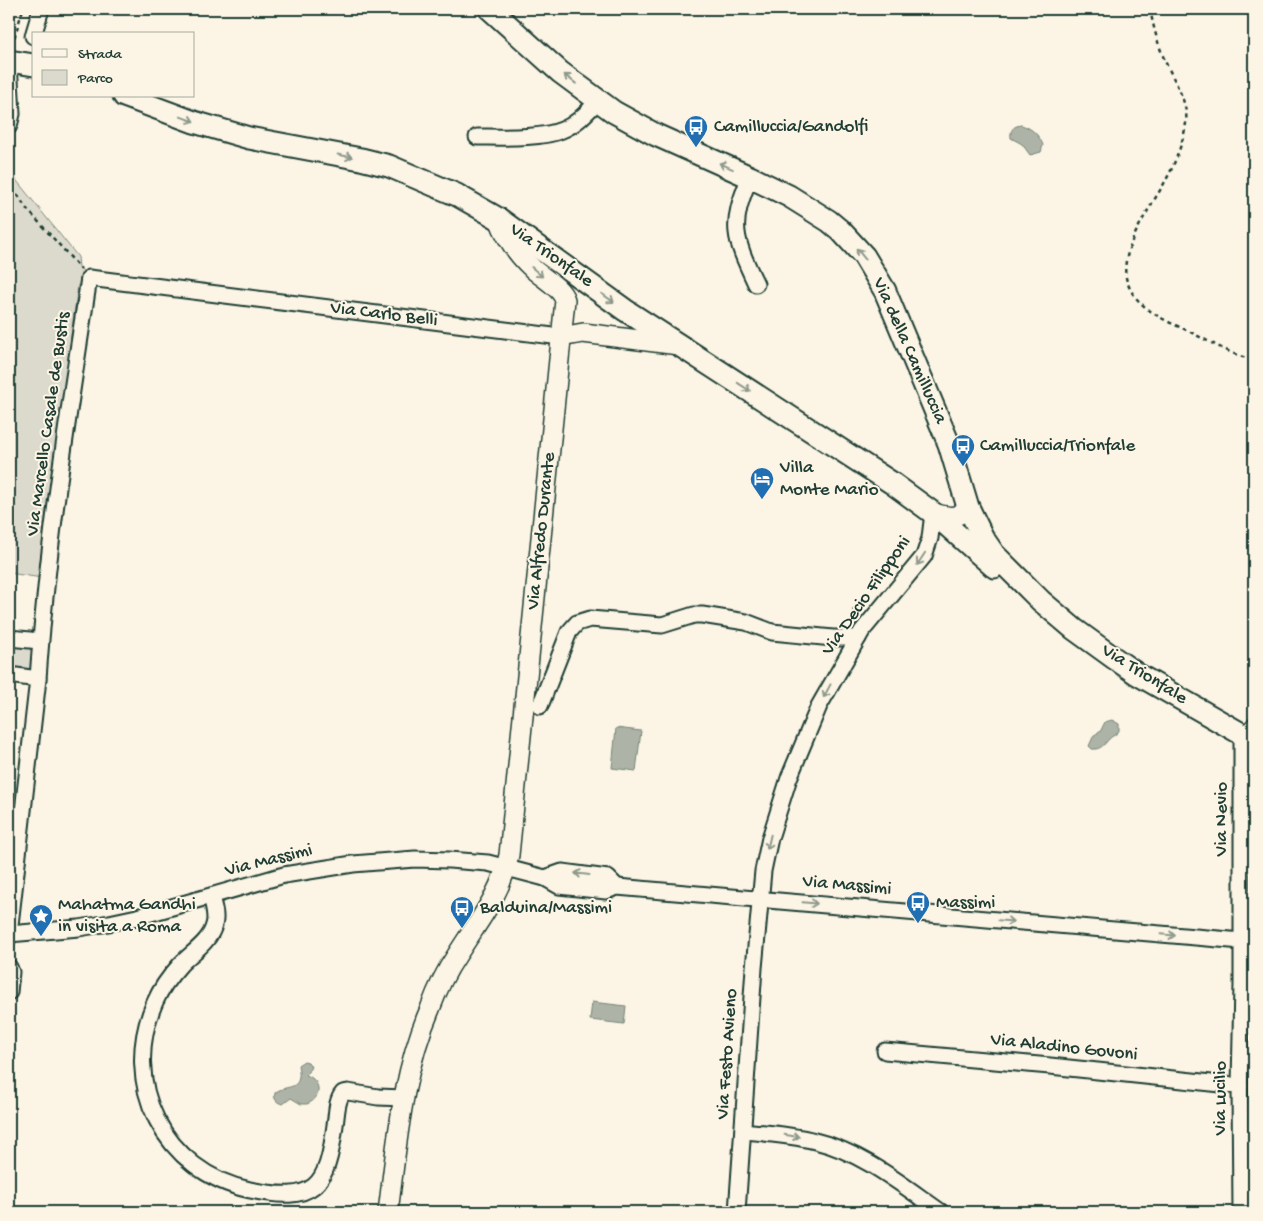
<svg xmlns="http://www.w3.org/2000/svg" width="1263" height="1221" viewBox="0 0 1263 1221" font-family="'Gochi Hand',sans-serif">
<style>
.green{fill:#dcdacc;stroke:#7e8c80}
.water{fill:#aeb3a7;stroke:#758479}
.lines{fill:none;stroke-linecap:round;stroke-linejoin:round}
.service-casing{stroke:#1f3d34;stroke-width:11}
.minor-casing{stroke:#1f3d34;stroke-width:19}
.tertiary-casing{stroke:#1f3d34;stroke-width:22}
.secondary-casing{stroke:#1f3d34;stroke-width:25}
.path{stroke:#1f3d34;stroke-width:2.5;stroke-dasharray:4 4;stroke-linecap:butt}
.service{stroke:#fcf5e5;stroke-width:8}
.minor{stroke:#fcf5e5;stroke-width:15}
.tertiary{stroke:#fcf5e5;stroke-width:19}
.secondary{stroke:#fcf5e5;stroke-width:21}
.oneway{stroke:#8e998c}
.labels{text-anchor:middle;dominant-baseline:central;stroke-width:4;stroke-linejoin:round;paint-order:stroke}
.poi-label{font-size:19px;fill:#1f3d34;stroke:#fcf5e5;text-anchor:start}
.street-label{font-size:19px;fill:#1f3d34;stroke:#fcf5e5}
</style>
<rect width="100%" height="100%" fill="#fcf5e5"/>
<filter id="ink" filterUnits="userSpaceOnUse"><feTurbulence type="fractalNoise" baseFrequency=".02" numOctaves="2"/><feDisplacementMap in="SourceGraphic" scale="10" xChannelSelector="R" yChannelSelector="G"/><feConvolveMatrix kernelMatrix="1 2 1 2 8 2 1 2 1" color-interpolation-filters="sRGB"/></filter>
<g filter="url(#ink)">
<g class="green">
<polygon points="9,171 78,257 79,267 89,278 78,285 71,336 62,428 42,578 9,573"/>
<polygon points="14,645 27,647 31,649 33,656 31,671 9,674 9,646"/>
</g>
<g class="water">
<path d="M1021,125C1032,128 1039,135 1043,145L1041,152L1030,155L1022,144L1011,138C1010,130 1013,126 1021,125Z"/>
<path d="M1112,720L1119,724V731C1116,735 1112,736 1109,739C1104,745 1100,750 1092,749L1089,746L1094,735L1100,732L1105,722Z"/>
<polygon points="616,728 641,731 636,771 612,768"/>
<polygon points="592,1002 626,1006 624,1024 590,1020"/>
<path d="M304,1061L308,1062L311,1067L306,1075C321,1080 323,1098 307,1104H301L291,1098L283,1104C277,1103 273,1099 275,1093C285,1083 304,1094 298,1065Z"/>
</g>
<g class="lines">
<g class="service-casing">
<polyline id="service" points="1242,733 1254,720"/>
</g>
<g class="minor-casing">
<g id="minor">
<polyline points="33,36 41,9"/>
<polyline points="9,62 12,114 9,126"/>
<path d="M477,137C500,137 541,139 562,130C577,124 587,112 598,101"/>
<path d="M750,177C729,226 734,237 756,284"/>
<polyline points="9,638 40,641"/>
<polyline points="9,675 38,679"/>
<polyline points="540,706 569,632 577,623 590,619 662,625 694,615 702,615 746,622 772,632 833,638 858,638"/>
<polyline points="545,878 562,872 608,878 617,887"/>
<path d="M211,896C213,905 217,916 214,925C210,942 191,953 180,965C170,976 161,988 155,1002C119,1083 164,1172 250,1190C315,1203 327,1188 335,1125C337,1114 336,1101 343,1093L348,1092L378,1097L404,1098"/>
<path d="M9,934L38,679C47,545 69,411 89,278L561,337"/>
<polyline points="9,937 9,934 79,928 109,923 137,917 284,875 353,864 415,859 449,860 488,863 545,878 559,886 606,891 617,887 1242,941"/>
<polyline points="9,967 11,972 9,992"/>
<polyline points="885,1051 1050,1066 1240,1086"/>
<path d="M743,1131C767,1133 792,1135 815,1141C862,1152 902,1185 941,1212"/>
<polyline points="737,1212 754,968 763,871 770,838 789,778 819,706 862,631 924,556 930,538 933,513"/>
<polyline points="1241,1212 1240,1086 1242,984 1242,734"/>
</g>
</g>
<g class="tertiary-casing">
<g id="tertiary">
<polyline points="561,337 583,333 679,345"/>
<path d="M933,513C947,517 958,520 968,507"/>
<path d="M388,1212C397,1144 402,1073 430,1009C437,990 446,971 457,955C478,921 501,895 509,855L565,300C561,287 542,278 532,268C517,254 506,238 499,219"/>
</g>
</g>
<g class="secondary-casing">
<g id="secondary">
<polyline points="490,9 560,72 614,112 656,135 750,177 789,196 829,221 841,231 864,256 885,291 949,444 968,507 983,538 994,554 1041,601 1074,629 1114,658 1137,674 1254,741"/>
<polyline points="9,61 34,65"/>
<polyline points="124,96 194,122 249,138 361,159 389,166 457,195 499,219 625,310 892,483 933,513 994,567"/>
</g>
</g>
<g class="path">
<path d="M1150,9C1153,25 1157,41 1163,56C1171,77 1189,100 1186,123C1184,140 1174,166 1166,180C1152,206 1115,254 1128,284C1136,306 1161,319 1182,328C1200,336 1237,359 1254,359"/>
<polyline points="12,45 23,9"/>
<polyline points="9,181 26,208 81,269"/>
<polyline points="853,611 858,604 864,608"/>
</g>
<use href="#service" class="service"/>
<use href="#minor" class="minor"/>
<use href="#tertiary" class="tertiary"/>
<use href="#secondary" class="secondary"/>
</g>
<defs><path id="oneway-shaft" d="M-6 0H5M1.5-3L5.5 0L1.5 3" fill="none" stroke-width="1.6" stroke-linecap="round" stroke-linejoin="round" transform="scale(1.25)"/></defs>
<g class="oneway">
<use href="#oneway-shaft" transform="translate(570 79) rotate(-142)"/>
<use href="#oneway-shaft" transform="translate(187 119) rotate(20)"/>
<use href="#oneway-shaft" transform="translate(345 156) rotate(11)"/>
<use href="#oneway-shaft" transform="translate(726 166) rotate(-156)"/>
<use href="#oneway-shaft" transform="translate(861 254) rotate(-129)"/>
<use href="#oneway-shaft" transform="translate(537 272) rotate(41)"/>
<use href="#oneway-shaft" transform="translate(608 298) rotate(35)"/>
<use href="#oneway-shaft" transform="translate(744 387) rotate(33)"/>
<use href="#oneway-shaft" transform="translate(921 559) rotate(123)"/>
<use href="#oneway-shaft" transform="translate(827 691) rotate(118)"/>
<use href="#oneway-shaft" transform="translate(769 842) rotate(103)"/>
<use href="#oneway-shaft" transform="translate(582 874) rotate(-173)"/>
<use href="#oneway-shaft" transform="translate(810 903) rotate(5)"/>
<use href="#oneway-shaft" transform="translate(1006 921) rotate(5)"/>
<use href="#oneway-shaft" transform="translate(1168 935) rotate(5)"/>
<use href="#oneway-shaft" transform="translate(792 1136) rotate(9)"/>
</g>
</g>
<defs>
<g id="bus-pin" transform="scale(1.25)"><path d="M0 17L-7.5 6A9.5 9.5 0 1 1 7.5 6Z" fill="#1f6fb2" stroke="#fcf5e5"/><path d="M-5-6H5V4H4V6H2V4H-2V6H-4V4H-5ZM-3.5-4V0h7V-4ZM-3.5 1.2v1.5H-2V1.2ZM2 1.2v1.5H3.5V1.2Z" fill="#fff"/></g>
<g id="hotel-pin" transform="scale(1.25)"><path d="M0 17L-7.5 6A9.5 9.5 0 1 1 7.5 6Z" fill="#1f6fb2" stroke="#fcf5e5"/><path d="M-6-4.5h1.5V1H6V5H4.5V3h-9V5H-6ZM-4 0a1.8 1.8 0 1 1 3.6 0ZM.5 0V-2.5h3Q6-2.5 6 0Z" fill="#fff"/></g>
<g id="sight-pin" transform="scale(1.25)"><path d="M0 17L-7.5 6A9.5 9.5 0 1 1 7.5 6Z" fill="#1f6fb2" stroke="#fcf5e5"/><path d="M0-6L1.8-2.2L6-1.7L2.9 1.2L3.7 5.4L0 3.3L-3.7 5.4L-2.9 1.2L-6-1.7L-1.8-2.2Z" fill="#fff"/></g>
</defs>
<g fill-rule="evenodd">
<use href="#bus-pin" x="696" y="127"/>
<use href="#bus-pin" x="963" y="446"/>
<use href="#hotel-pin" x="762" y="479"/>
<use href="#bus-pin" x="918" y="903"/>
<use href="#bus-pin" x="462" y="908"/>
<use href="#sight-pin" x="41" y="916"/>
</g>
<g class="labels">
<g class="poi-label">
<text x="714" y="127">Camilluccia/Gandolfi</text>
<text x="980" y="446">Camilluccia/Trionfale</text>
<text x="780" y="468">Villa<tspan x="780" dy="22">Monte Mario</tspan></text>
<text x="936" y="903">Massimi</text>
<text x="58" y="905">Mahatma Gandhi<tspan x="58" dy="22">in visita a Roma</tspan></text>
<text x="480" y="908">Balduina/Massimi</text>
</g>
<g class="street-label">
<text transform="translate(551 256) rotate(35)">Via Trionfale</text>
<text transform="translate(384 315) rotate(7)">Via Carlo Belli</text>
<text transform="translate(909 351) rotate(66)">Via della Camilluccia</text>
<text transform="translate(49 424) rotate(-82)">Via Marcello Casale de Bustis</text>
<text transform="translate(542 531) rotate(-84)">Via Alfredo Durante</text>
<text transform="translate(867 596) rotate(-55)">Via Decio Filipponi</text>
<text transform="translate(1144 675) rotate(32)">Via Trionfale</text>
<text transform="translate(1222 819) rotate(-90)">Via Nevio</text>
<text transform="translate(269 861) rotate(-14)">Via Massimi</text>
<text transform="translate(847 886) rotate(5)">Via Massimi</text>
<text transform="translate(1064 1048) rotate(6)">Via Aladino Govoni</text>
<text transform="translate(728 1054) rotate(-86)">Via Festo Avieno</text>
<text transform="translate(1221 1098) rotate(-90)">Via Lucilio</text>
</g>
</g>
<rect width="1263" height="1221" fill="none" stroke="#fcf5e5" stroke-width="30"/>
<rect x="15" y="15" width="1233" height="1191" fill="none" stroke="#1f3d34" stroke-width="2" filter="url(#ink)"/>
<rect x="32" y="32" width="162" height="65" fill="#fcf5e5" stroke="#a4ab9e"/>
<rect x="42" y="49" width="25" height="8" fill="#fcf5e5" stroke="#a4ab9e"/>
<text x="78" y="58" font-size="15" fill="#1f3d34">Strada</text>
<rect x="42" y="70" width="25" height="15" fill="#dcdacc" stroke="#a4ab9e"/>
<text x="78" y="82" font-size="15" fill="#1f3d34">Parco</text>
</svg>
